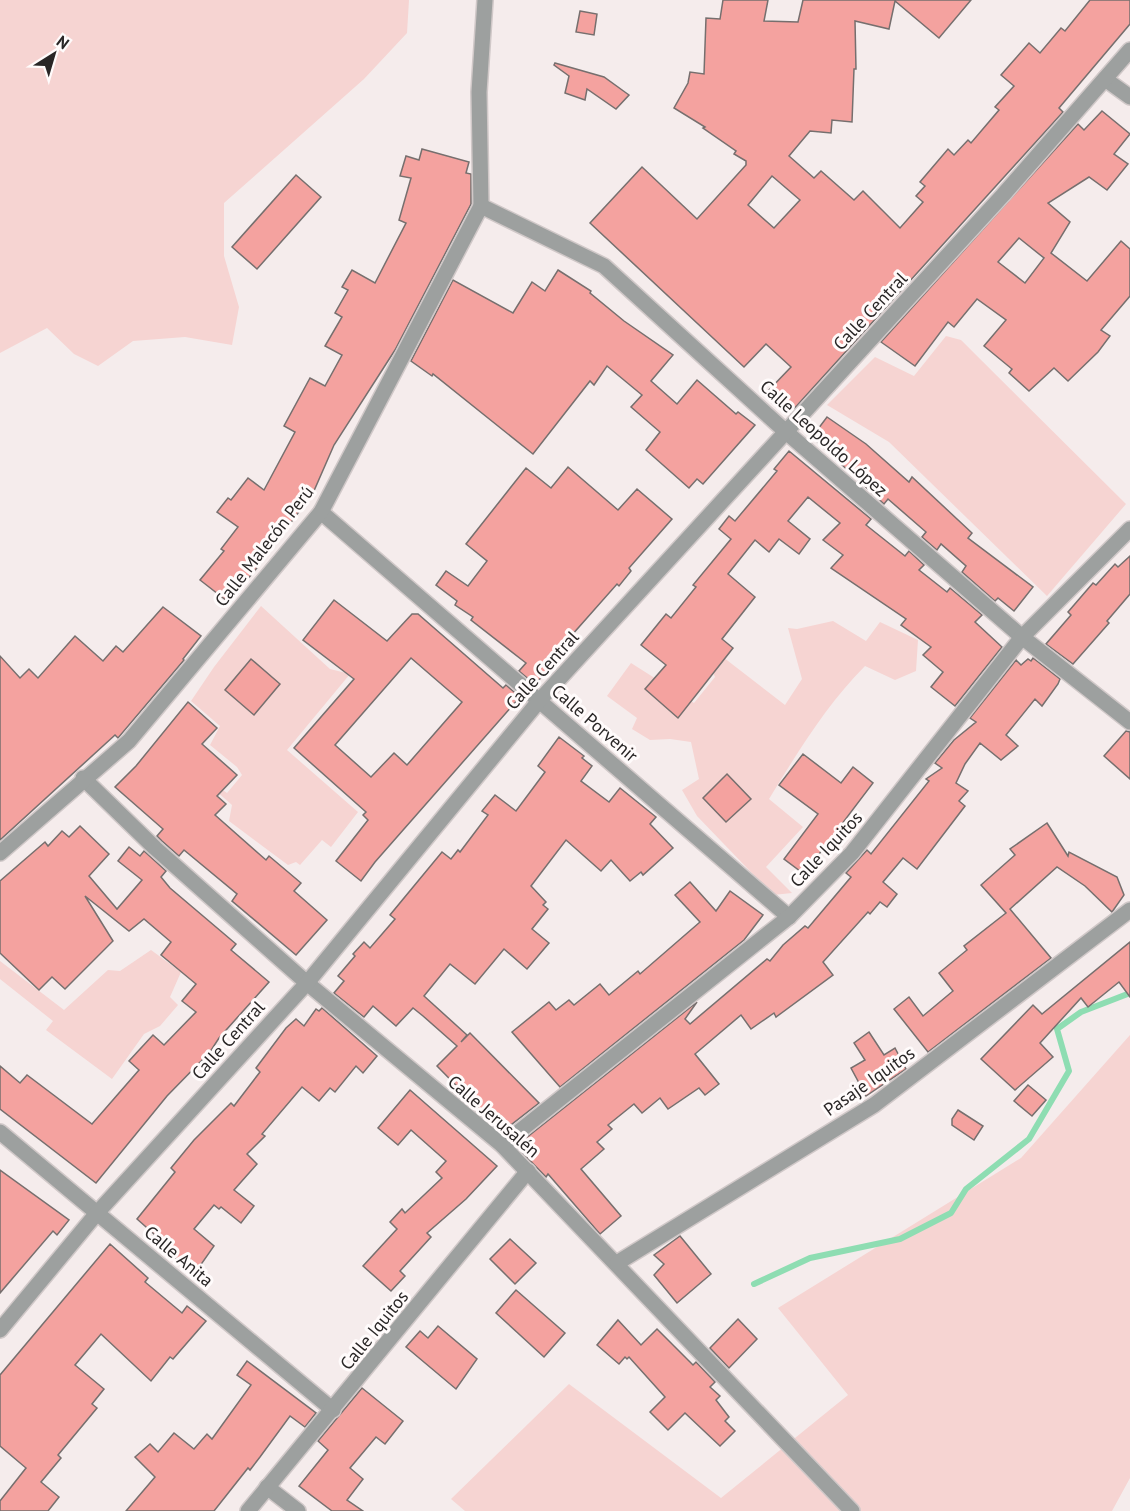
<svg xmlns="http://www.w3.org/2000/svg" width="1130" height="1511" viewBox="0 0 1130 1511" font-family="'PT Sans',sans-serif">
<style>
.green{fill:#f6d4d2}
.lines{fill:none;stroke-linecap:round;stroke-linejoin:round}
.stream{stroke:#8eddb2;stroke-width:6}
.building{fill:#f4a29f;stroke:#766f6e;stroke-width:1.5;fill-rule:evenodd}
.street-casing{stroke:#d0c8c8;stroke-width:18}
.street{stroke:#9da09f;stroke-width:15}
.labels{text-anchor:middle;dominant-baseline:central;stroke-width:6;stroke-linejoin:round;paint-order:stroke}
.street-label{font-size:18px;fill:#292626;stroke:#fffbfb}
</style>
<rect width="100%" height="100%" fill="#f5ecec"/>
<g class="green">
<polygon points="0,0 409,0 407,33 364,79 224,203 224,256 239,307 232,345 185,337 133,341 98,366 74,354 47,328 0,353"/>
<polygon points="946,336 961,340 1126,504 1047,596 889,442 827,405 875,357 914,376"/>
<polygon points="261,606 330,669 350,674 287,750 358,812 331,847 322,840 300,865 296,862 288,865 229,821 232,805 189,767 227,793 242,775 237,767 210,745 220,726 191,701 214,667"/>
<path d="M833,621L866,641L880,622L918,640L916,671L895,680L865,666C827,704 797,753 769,799L803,827L766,867L792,893L773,895L697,816L682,790L699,779L691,742L670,739L650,740L632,729L637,718L607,696L631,663L694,703L715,677L710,665L719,654L785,705L802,679L788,628L797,629Z"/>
<polygon points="151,950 181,972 170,997 178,1005 160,1026 144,1034 112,1079 46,1030 53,1021 0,979 0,961 64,1010 108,970 120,971"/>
<polygon points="1130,1035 1130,1478 1112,1511 465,1511 451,1499 569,1384 721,1498 848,1395 778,1308 1021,1158"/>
</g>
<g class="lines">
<polyline class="stream" points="754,1284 810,1258 900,1239 951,1213 966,1189 1029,1139 1069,1071 1057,1029 1081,1012 1130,993"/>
</g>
<g class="building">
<path d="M723,0H768L764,21L798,22L803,0H971L939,38L895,1L889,29L855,21L856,69H854L852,122L832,120L831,133L810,131L789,156L814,178L821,171L854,200L863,191L900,228L923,202L916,196L925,186L920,182L948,149L954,155L968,140L971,143L999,110L995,107L1014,86L1001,75L1029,43L1040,53L1061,28L1065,31L1090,0H1130V24L1059,108L1063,112L792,411L769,390L791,367L766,344L744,367L590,223L642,167L697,219L746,165V161L734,154L736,151L703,128L705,127L674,108L688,83L690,72L704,74L706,18L720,19ZM772,176L800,200L774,228L748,205Z"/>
<polygon points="580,11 597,14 594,35 576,32"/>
<polygon points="555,63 604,77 629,95 616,109 587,89 585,100 565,93 569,76 554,65"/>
<path d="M1102,111L1130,134L1114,154L1128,164L1107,190L1089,177L1048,203L1070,222L1051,253L1087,281L1121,241L1130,249V296L1101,330L1110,336L1098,352L1068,381L1054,368L1029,391L1009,373L1012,369L984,346L1006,320L977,299L954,327L948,322L915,366L881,342L1078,124L1084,130ZM1019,238L1044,258L1025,283L998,262Z"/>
<polygon points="422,149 469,162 466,173 471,174 471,204 395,350 334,445 313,493 253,573 227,601 200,580 224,551 221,549 238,527 217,512 228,498 231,500 248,478 264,490 295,432 284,426 310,378 325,386 342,355 325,346 342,317 335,313 348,290 342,287 352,270 375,283 406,223 399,220 411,178 400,176 406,156 419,160"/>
<polygon points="296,175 321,197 257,269 232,247"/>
<polygon points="558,270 591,291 590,293 624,321 673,355 651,381 677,404 697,380 736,414 738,412 755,425 703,484 697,479 689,488 646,450 660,432 631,407 642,395 607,366 594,385 590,381 533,454 433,374 432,376 411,361 453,280 513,313 532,282 545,291"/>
<polygon points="827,417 866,444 909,482 912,477 972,533 968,538 1033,587 1014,611 998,598 995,601 962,572 966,566 941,544 937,550 922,537 926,532 888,499 884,504 812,437"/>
<polygon points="789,451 871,519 866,525 905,556 909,551 924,565 919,570 947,592 950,588 982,615 975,622 1002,647 955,706 931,687 943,672 923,655 931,647 901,625 906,619 831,568 843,555 823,540 840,523 808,497 788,521 810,539 799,554 779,539 769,552 755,540 728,574 755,597 722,639 733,648 678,718 645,689 666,665 641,645 666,614 671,618 696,587 693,585 731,539 719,529 729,516 735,521 777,471 774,469"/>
<polygon points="568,467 618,510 637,489 672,519 629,568 631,571 619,586 617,584 564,644 568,647 538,681 535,679 532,682 519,671 526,663 471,620 473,617 455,605 457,601 436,585 446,571 468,586 487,561 466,544 526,468 551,488"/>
<polygon points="1130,556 1130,594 1107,621 1109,623 1073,664 1046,644 1071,615 1068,612 1093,583 1096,585 1115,564 1118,567"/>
<path d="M334,600L387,641L412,614H418L503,688L506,685L520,697L375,862L361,881L336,861L368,820L363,815L366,812L294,748L354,679L303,640ZM411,658L462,702L407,765L394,753L371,777L335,745Z"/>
<polygon points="163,607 201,636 183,659 184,660 118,738 115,735 0,840 0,656 20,678 29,669 38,678 75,636 103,661 116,646 123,652"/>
<polygon points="1033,658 1060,679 1058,684 1042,706 1035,699 1006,735 1018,746 1001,760 980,743 965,764 956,783 968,791 959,801 965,806 917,869 903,858 883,882 897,894 887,907 880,902 870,914 868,912 823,962 833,975 776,1017 774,1013 751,1029 741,1015 695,1054 719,1084 705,1095 699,1088 668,1109 660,1098 642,1113 634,1104 608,1125 612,1129 597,1142 604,1149 581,1169 621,1216 600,1234 548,1174 546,1177 516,1146 697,1002 685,1019 690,1024 767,959 770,961 783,945 805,926 808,928 851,877 846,873 867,850 871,854 929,781 926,779 942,768 935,763 954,740 976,722 970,718 1016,660 1021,665 1028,659 1031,661"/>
<polygon points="251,659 280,684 254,715 225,690"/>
<polygon points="188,702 217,728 202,744 237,775 217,796 226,804 215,815 266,860 269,856 301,883 294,891 327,920 296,955 232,901 237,894 184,850 179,856 162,841 157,836 163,829 115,787 136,766"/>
<polygon points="1126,731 1130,732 1130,779 1104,756"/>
<polygon points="559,737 584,756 582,758 592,766 581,781 609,802 620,788 656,817 650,824 673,848 643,875 641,872 630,881 611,860 601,871 566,840 531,886 546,902 543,905 548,909 532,929 549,943 527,969 504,949 475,984 450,964 424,996 467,1035 461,1042 470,1033 539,1103 502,1132 437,1066 457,1046 423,1016 413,1008 396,1026 373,1006 364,1017 334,993 344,981 338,976 355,956 353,954 364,942 370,948 395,919 390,915 442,852 451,859 458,850 460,852 488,815 482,811 495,795 516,811 545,772 538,766"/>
<polygon points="803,754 841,783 853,767 873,783 804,874 784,859 818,814 779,785"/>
<polygon points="727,774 751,799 726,822 703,798"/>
<polygon points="1047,823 1068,856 1069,852 1117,877 1124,895 1112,912 1085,886 1057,867 1010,909 1051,958 928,1052 894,1009 909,997 923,1016 953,991 939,973 967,950 964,946 1006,913 981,885 1015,855 1010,849"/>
<polygon points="80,826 109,854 89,876 117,909 142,880 118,861 129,847 140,856 144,851 166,871 161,877 170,888 236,944 231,950 269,982 219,1038 210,1052 167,1096 96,1183 0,1109 0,1066 20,1083 27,1075 92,1124 139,1070 129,1061 153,1035 164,1045 196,1012 182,1001 196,984 161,955 171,942 144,919 129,931 85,896 113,941 65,989 52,977 39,990 0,953 0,881 45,842 48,846 62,831 69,837"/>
<polygon points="690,882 716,911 730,891 763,915 744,940 560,1087 512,1032 549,1002 556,1010 569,1000 574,1005 600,984 609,995 638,971 640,974 700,922 675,895"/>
<polygon points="1130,942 1130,997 1119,982 1088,1007 1081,998 1040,1043 1053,1057 1015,1090 981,1059 1033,1005 1042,1014"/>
<polygon points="322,1008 377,1056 363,1073 356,1066 335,1092 330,1088 319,1101 302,1087 262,1134 265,1136 247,1154 257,1164 234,1190 254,1206 241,1223 221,1207 219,1209 214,1205 194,1229 214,1246 195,1273 169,1253 172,1250 137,1219 175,1172 171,1168 194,1140 231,1103 234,1106 260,1072 256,1068 286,1028 296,1019 304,1026 316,1009 319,1011"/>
<polygon points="869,1032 884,1055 895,1048 906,1069 866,1096 851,1068 865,1060 854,1043"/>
<polygon points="1028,1085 1046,1100 1032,1116 1014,1101"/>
<polygon points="410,1090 497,1166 466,1199 427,1233 431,1237 400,1271 405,1276 391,1291 363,1266 397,1229 390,1222 402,1209 405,1213 442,1178 436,1172 446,1161 411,1130 398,1145 378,1128"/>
<polygon points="958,1110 983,1126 974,1140 952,1125 952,1119"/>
<polygon points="0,1170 69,1220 57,1235 53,1231 0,1293"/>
<polygon points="680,1236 711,1274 677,1303 654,1275 664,1264 654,1255"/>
<polygon points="510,1239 536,1263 515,1284 490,1259"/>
<polygon points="110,1244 148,1278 145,1282 182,1313 187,1306 206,1321 173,1359 170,1357 151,1381 101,1334 75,1365 104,1389 92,1404 97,1408 58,1455 61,1458 41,1482 59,1497 48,1511 0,1511 0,1501 26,1468 0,1446 0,1375"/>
<polygon points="516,1290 565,1333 544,1357 496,1313"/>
<polygon points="738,1319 757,1339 729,1368 710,1348"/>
<polygon points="618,1320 641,1345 657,1329 693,1365 696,1362 715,1382 710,1387 720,1396 716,1400 729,1417 725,1421 735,1431 720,1446 685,1413 668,1430 650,1412 665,1397 629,1357 627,1359 625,1357 619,1364 597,1345"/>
<polygon points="438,1326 477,1359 456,1389 406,1347 420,1331 428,1338"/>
<polygon points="247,1361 316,1413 305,1427 290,1416 260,1457 250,1470 248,1468 214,1511 126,1511 155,1477 135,1457 150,1444 158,1452 174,1433 194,1449 207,1434 212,1439 251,1385 237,1375"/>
<polygon points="362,1388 403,1421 385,1444 376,1437 350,1468 363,1479 347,1500 363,1511 332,1511 299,1486 328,1450 318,1441"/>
</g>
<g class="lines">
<g class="street-casing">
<g id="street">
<polyline points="1105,79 1130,97"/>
<polyline points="481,206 604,266 785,431 1022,637 1130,722"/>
<polyline points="321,512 789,917"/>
<polyline points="83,778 155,848 307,983 502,1145 852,1511"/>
<polyline points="0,853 129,741 321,512 481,206 479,92 485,0"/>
<polyline points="0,1132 333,1410"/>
<polyline points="502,1145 789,917 852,853 1022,637 1130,529"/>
<polyline points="617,1263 874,1105 1130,910"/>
<polyline points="0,1330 97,1213 307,983 539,701 1003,195 1130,50"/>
<polyline points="267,1487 298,1511"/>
<polyline points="248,1511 528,1171"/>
</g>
</g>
<use href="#street" class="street"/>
</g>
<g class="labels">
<g class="street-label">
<text transform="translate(870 311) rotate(-47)">Calle Central</text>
<text transform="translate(824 438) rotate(42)">Calle Leopoldo López</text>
<text transform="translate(264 546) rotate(-52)">Calle Malecón Perú</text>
<text transform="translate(542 670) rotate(-48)">Calle Central</text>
<text transform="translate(595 723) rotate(41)">Calle Porvenir</text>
<text transform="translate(826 849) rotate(-47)">Calle Iquitos</text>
<text transform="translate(228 1040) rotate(-48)">Calle Central</text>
<text transform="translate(869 1081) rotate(-35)">Pasaje Iquitos</text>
<text transform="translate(494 1116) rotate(41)">Calle Jerusalén</text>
<text transform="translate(179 1256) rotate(40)">Calle Anita</text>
<text transform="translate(374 1330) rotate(-51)">Calle Iquitos</text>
</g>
</g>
<g transform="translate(54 54) rotate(37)" stroke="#fffbfb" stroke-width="4.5" paint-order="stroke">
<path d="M0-4.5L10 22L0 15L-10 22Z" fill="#292626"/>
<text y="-9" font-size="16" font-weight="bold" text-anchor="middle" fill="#292626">N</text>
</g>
</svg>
